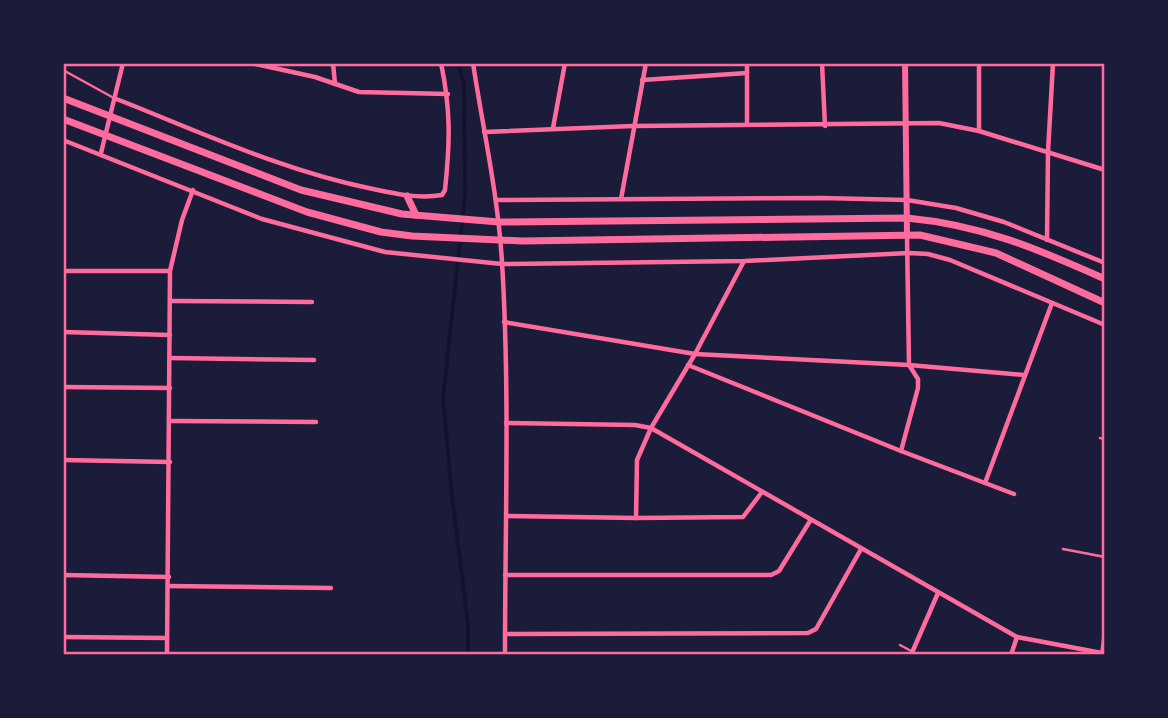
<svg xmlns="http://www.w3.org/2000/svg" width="1168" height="718" viewBox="0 0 1168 718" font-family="'Source Sans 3',sans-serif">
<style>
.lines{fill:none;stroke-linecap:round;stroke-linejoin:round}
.stream{stroke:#12122b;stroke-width:3.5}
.service{stroke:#ff6b9d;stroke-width:2.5}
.minor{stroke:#ff6b9d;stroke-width:4.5}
.tertiary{stroke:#ff6b9d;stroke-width:6}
.secondary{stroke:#ff6b9d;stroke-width:7}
.neatline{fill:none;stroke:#ff6b9d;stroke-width:2.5}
</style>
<rect width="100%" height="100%" fill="#1b1b3a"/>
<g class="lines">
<polyline class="stream" points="458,63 464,84 465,195 443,398 452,496 468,624 468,655"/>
<g class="service">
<polyline points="63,70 112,97"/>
<polyline points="1100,438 1105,439"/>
<polyline points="1063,549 1105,557"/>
<polyline points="900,645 913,652"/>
</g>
<g class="minor">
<polyline points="251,63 315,77 359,92 448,94"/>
<polyline points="333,63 335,84"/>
<path d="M473,63C483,129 498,195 502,262C510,393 505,524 505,655"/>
<polyline points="747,63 747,124"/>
<polyline points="822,63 825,126"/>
<polyline points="979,63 979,131"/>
<polyline points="642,80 747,73"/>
<path d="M114,98C198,131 283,171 373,189C396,194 419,199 442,195L445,190C450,142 451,111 441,63"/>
<polyline points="553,128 565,63"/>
<polyline points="484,132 633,126 939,123 979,131 1105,170"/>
<polyline points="63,140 262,219 385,252 502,264 745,261 909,253 928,254 950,260 1105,325"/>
<polyline points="101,153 123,63"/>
<polyline points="621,199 646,63"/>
<polyline points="496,200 822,198 907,200 956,208 1004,222 1105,263"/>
<polyline points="1047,240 1048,152 1053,63"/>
<polyline points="63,271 170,271"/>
<polyline points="170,301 312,302"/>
<polyline points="504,322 695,354 909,365 1024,375"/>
<polyline points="63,332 170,335"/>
<polyline points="170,358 314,360"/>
<polyline points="688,365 901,451 1014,494"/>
<polyline points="63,387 170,388"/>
<polyline points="170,421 316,422"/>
<polyline points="506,423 635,425 651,428 1017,637 1102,653"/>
<polyline points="901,451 918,388 918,379 909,365 907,236"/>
<polyline points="63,460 170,462"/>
<polyline points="985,483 1052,303"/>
<polyline points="506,516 636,518 743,517 762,492"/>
<polyline points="636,518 637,460 651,428 695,354 744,261"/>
<polyline points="63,575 169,577"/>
<polyline points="505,575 771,575 779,571 810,521"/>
<polyline points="168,586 331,588"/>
<polyline points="505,634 808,633 816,629 861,549"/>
<polyline points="63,637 167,638"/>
<polyline points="167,655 170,271 182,220 193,190"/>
<polyline points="911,655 938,593"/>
<polyline points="1011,655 1017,637"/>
<polyline points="1102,655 1105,632"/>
</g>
<polyline class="tertiary" points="905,63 907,235"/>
<g class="secondary">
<path d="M63,98L301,190L402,214L499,222L907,218C982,225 1038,249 1105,279"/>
<polyline points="63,119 307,212 381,232 412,236 522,241 920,235 996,253 1105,303"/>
<polyline points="407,196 416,215"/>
</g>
</g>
<rect width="1168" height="718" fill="none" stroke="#1b1b3a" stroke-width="130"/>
<rect x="65" y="65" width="1038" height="588" class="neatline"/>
</svg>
